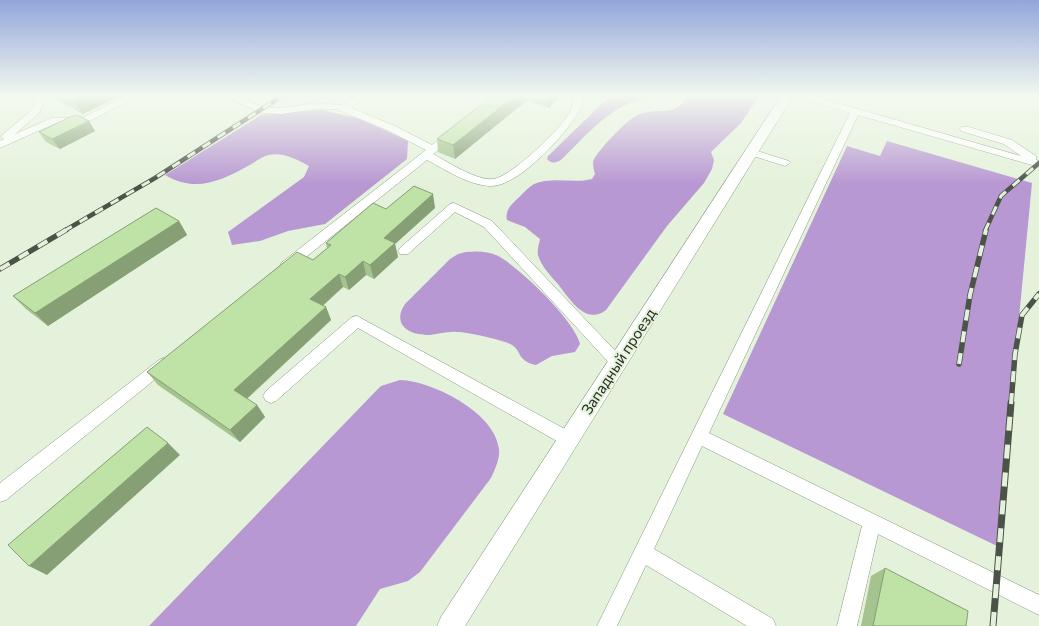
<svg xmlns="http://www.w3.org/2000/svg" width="1039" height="626" viewBox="0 0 1039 626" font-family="Commissioner,sans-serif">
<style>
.forest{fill:#b898d2}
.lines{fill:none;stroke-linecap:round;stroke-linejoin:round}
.minor-casing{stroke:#899680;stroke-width:1}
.major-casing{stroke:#899680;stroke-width:1}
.minor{fill:#fff;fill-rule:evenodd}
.major{fill:#fff;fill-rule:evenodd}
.rail-far2-casing{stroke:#4b5247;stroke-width:4.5}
.rail-far1-casing{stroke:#4b5247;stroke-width:5.5}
.rail-casing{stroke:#4b5247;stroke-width:7}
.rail-far2{stroke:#e4f2db;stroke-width:3;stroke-dasharray:9;stroke-linecap:butt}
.rail-far1{stroke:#e4f2db;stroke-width:4;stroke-dasharray:11;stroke-linecap:butt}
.rail{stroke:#e4f2db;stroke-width:5;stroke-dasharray:14;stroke-linecap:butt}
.wall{fill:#a4c38f}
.shaded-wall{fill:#869f74}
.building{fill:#bfe3a6;stroke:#869f74}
.labels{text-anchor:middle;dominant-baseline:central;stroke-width:4;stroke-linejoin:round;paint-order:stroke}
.street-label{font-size:15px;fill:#262c23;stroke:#e4f2db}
</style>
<rect width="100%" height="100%" fill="#e4f2db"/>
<g class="forest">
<path d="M610,96H660C615,99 592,130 562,159C557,163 551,164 547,159L548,156Z"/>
<path d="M688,96H759L741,123L711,152L714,160L712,169L704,183L667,226L606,310C585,326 569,298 558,284C551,276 541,266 538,255C537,250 539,244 540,239L525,227L507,220C505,211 510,206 516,200C522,195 527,188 534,184C552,176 573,184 592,179L595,174C594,171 593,166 593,162C595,153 627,120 636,116C656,105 674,120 688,96Z"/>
<path d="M323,110L360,119L408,141L407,159L325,224L288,231L260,241L232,245L228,232L304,177L309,166C298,160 283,152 269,155C262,156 254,163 248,166C220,181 196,193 165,175L261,115Z"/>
<polygon points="887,141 1032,183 997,546 723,414 847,146 880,156"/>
<path d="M466,252C478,251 489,251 500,257C522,270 575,321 580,344L575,352L552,356L536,365C516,361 522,349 510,344C503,340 467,332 457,332C448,331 439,334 430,335C410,336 391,325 405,304L450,259L458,254Z"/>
<path d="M400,380C432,381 495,412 499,449C500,459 495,469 491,478L420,572L408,581L380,589L356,626H149L373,394L381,386Z"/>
</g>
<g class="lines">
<g class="minor-casing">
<g id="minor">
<polygon points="37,96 47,96 39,113 15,134 52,118 82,118 125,96 137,96 88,122 77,125 56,123 0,148 0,141 4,139 1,137 2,135 32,110"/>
<path d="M222,96H236L263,107L281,108L316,103L342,105L356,96H367L351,108L395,126L432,145L447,133H455V137L433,154C448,162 477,181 493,179C509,178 556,133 566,118C570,113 572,107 574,101L571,96H580L584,101C575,126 519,188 490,186C468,185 446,170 427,160L291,269H281L280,266L281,263L426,150L387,130L336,109H316L281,114L262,113Z"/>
<polygon points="797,96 813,96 1021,156 1004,144 961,131 960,129 961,127 969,127 1012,140 1036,156 1036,160 1039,161 1039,167 858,115 709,433 1039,595 1039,615 878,534 857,626 837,626 862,526 702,446 654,549 773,619 776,626 747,626 646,565 617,626 597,626 850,113"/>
<polygon points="751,149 789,161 790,163 785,166 747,154 746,152 747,150"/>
<polygon points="454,203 492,221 622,358 624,362 622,366 617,368 612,366 484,227 455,212 408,254 400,254 398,251 400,248 450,204"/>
<polygon points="357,316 574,434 576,439 574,444 568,446 562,444 358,328 276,401 271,403 266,401 263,396 266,391 352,317"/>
<polygon points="164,358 169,360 171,364 169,368 6,500 0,502 0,483 159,360"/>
</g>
</g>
<g class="major-casing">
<polygon id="major" points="781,96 793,96 465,626 437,626 441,617"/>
</g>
<use href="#minor" class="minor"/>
<use href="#major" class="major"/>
<g class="rail-far2-casing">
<g id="rail-far2">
<polyline points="64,231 155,178 282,96"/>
<polyline points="985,231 1001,196 1039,163"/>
</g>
</g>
<g class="rail-far1-casing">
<g id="rail-far1">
<polyline points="0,269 66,230"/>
<polyline points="959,364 970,295 986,230"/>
<polyline points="1011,404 1015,354 1022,315 1039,294"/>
</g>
</g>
<g class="rail-casing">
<polyline id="rail" points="993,626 1011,403"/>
</g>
<use href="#rail-far2" class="rail-far2"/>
<use href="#rail-far1" class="rail-far1"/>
<use href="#rail" class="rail"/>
</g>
<g class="wall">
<polygon points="50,96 119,96 83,114"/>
<polygon points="492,96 561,96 548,108 526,101 455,159 438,152 437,139"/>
<polygon points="95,131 60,149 46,142 39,132"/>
<polygon points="435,208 395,244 398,257 374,279 366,275 349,290 343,287 323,306 326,307 331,320 247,399 257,405 265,417 240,442 158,385 147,372 313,260 327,248 326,243 386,209"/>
<polygon points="179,221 187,235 48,326 26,309 13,296"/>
<polygon points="885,568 966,626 861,626 871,576"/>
</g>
<g class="shaded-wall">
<polygon points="83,96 119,96 83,114 74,100"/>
<polygon points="515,96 526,96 526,101 455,159 453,145"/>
<polygon points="548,96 561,96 548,108"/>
<polygon points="89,121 95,131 60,149 52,139"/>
<polygon points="433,194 435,208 395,244 398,257 374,279 370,265 384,238"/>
<polygon points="179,221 187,235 48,326 35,313"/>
<polygon points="363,261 366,275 349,290 345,277"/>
<polygon points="339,274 343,287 315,312 310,299"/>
<polygon points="326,307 331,320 242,403 234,390"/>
<polygon points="257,405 265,417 240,442 230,430"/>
<polygon points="168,443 180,455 47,575 29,566"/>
</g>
<g class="building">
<polygon points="67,96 83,96 74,100"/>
<polygon points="492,96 515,96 453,145 437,139"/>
<polygon points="77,115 89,121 52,139 39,132 70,117"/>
<polygon points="414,186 433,194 384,238 395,243 370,265 363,261 345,277 339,274 310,299 326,307 234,390 257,405 230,430 147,372 297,252 313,260 331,245 326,243 373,203 386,209"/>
<polygon points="156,208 179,221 35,313 13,296"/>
<polygon points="147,427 168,443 29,566 8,545"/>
<polygon points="885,568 968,611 966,626 873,626"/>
</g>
<linearGradient id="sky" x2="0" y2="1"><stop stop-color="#92a6dc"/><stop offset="0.52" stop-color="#f3f9ef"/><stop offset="1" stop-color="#f3f9ef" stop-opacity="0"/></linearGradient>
<rect width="1039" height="184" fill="url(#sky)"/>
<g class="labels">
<g class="street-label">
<text transform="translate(618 361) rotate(-57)">Западный проезд</text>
</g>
</g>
</svg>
